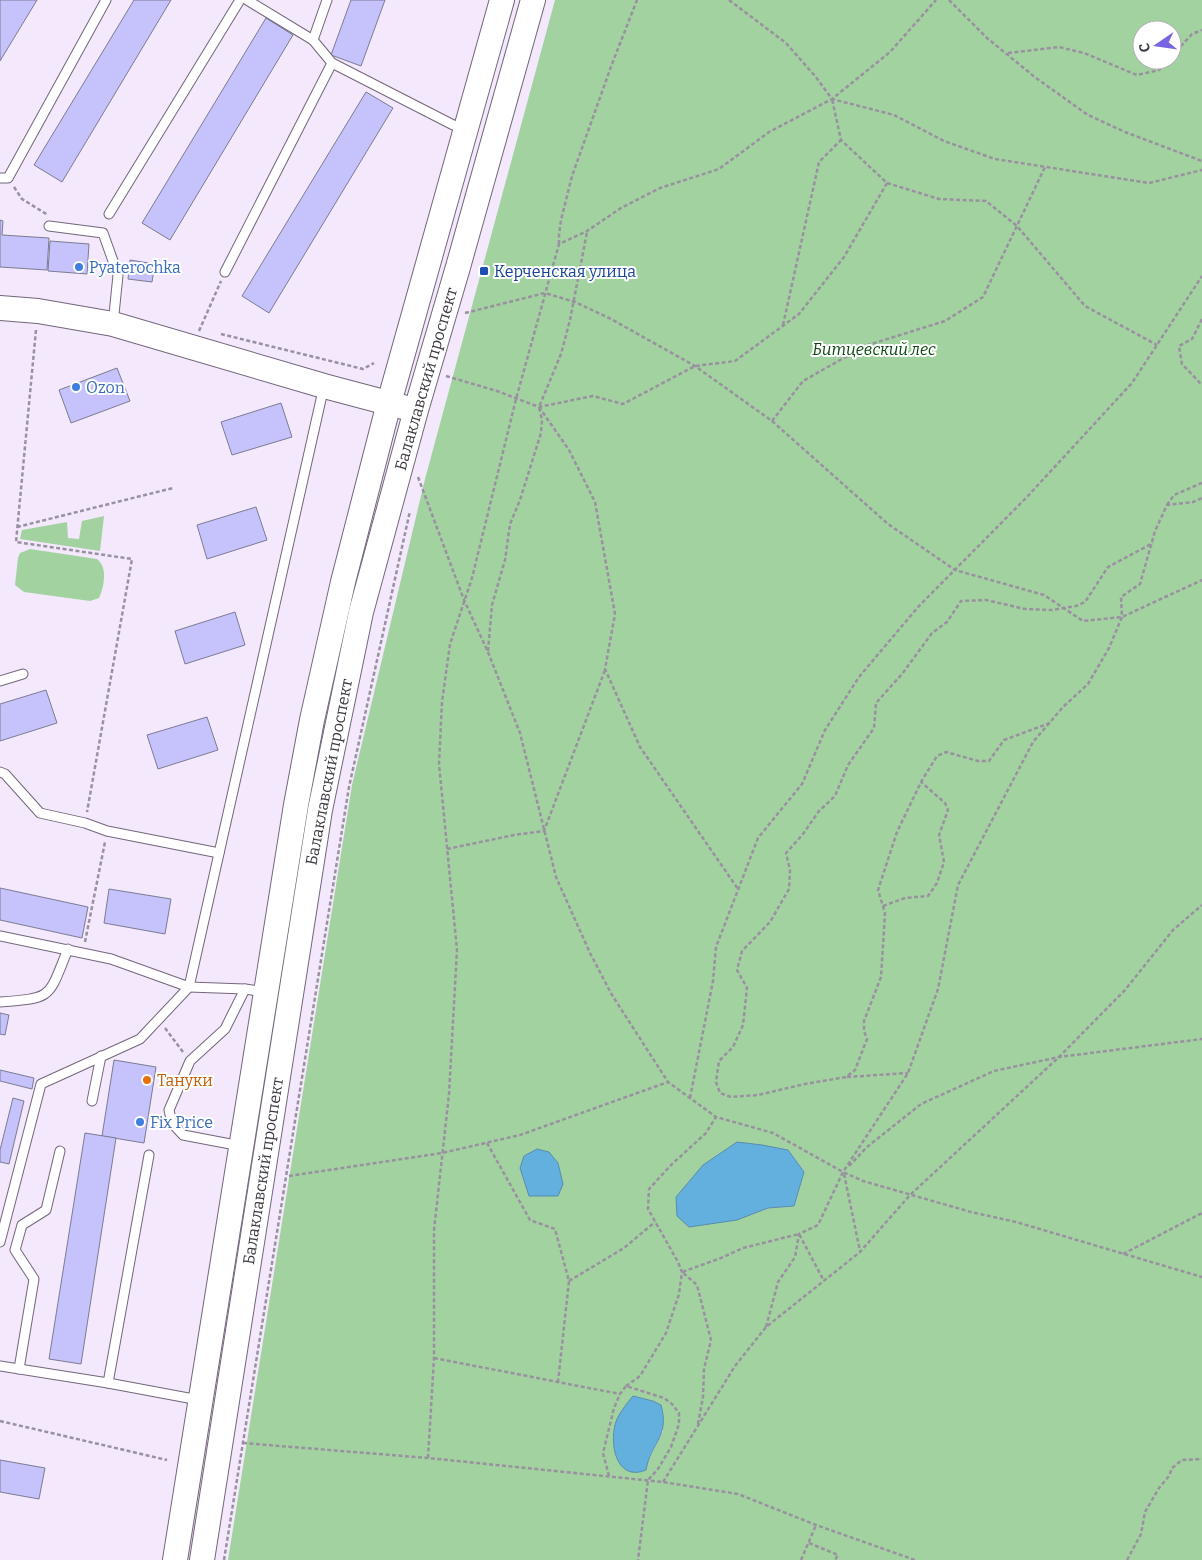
<svg xmlns="http://www.w3.org/2000/svg" width="1202" height="1560" viewBox="0 0 1202 1560" font-family="Bitter,serif">
<style>
.green{fill:#a2d2a0;fill-rule:evenodd}
.water{fill:#63b0de;stroke:#588caf}
.building{fill:#c5c2fc;stroke:#7c7b92}
.lines{fill:none;stroke-linecap:round;stroke-linejoin:round}
.lane-casing{stroke:#73667b;stroke-width:11}
.secondary-casing{stroke:#73667b;stroke-width:26}
.path{stroke:#9a91a0;stroke-width:2.5;stroke-dasharray:4 2.5;stroke-linecap:butt}
.lane{stroke:#fff;stroke-width:9}
.secondary{stroke:#fff;stroke-width:24}
.shop-dot{fill:#3f7fe0;stroke:#fff;stroke-width:2}
.transit-dot{fill:#1a4fb4;stroke:#fff;stroke-width:2}
.food-dot{fill:#e8710a;stroke:#fff;stroke-width:2}
.labels{text-anchor:middle;dominant-baseline:central;stroke-width:4;stroke-linejoin:round;paint-order:stroke}
.shop-label{font-size:16px;fill:#366cbe;stroke:#fff;text-anchor:start}
.transit-label{font-size:16px;fill:#164399;stroke:#fff;text-anchor:start}
.park-label{font-size:16px;font-style:italic;fill:#08460d;stroke:#fff}
.street-label{font-size:16px;fill:#3d3841;stroke:#fff}
.food-label{font-size:16px;fill:#c56008;stroke:#fff;text-anchor:start}
</style>
<rect width="100%" height="100%" fill="#f4e8fc"/>
<g class="green">
<path d="M555,0H1202V1560H228L352,785L425,479ZM1142,30H1172V60H1142ZM788,1150L804,1172L794,1206L768,1208L689,1227ZM633,1396L653,1401L663,1431L647,1463Z"/>
<polygon points="104,516 100,551 20,539 22,530 67,522 68,538 79,539 82,521"/>
<path d="M30,549L97,559C108,567 104,587 99,598L90,601L24,592L15,585L18,558L20,553Z"/>
</g>
<g class="water">
<polygon points="737,1142 762,1145 788,1150 804,1172 794,1206 768,1208 737,1220 689,1227 677,1216 676,1197 703,1165"/>
<polygon points="537,1149 549,1152 558,1163 563,1184 558,1196 529,1196 520,1168 524,1156"/>
<path d="M633,1396L653,1401L661,1405C670,1437 651,1442 646,1470C615,1483 608,1440 617,1419C621,1411 627,1403 633,1396Z"/>
</g>
<g class="building">
<polygon points="0,0 37,0 0,61"/>
<polygon points="134,0 171,0 62,182 34,165"/>
<polygon points="351,0 385,0 361,66 331,55"/>
<polygon points="266,18 293,35 170,240 142,223"/>
<polygon points="366,92 393,108 269,313 242,296"/>
<polygon points="0,220 3,221 2,235 49,238 47,270 0,267"/>
<polygon points="50,241 89,244 87,274 48,271"/>
<polygon points="130,260 155,264 152,282 128,279"/>
<polygon points="117,368 130,401 71,423 59,390"/>
<polygon points="281,403 292,437 232,455 221,422"/>
<polygon points="256,507 267,540 207,559 197,525"/>
<polygon points="235,612 245,645 185,664 175,631"/>
<polygon points="46,690 57,723 0,741 0,704"/>
<polygon points="207,717 218,750 158,769 147,735"/>
<polygon points="0,888 88,907 82,938 0,920"/>
<polygon points="109,889 171,899 165,934 104,923"/>
<polygon points="0,1013 9,1015 5,1035 0,1034"/>
<polygon points="114,1060 156,1067 144,1143 102,1136"/>
<polygon points="0,1070 34,1078 32,1089 0,1081"/>
<polygon points="13,1098 24,1101 9,1164 0,1162 0,1150"/>
<polygon points="85,1133 116,1138 81,1364 49,1359"/>
<polygon points="0,1460 45,1468 39,1499 0,1492"/>
</g>
<g class="lines">
<g class="lane-casing">
<g id="lane">
<polyline points="247,0 313,40 332,63 465,131"/>
<polyline points="313,40 327,0"/>
<polyline points="0,178 8,178 106,0"/>
<polyline points="109,214 240,0"/>
<polyline points="49,226 103,233 118,275 113,324"/>
<polyline points="225,272 332,63"/>
<polyline points="0,681 23,674"/>
<polyline points="0,772 5,774 40,813 85,823 107,831 219,853"/>
<polyline points="0,936 111,959 189,987 245,989 265,992"/>
<path d="M0,1002C54,998 48,998 68,949"/>
<polyline points="92,1101 101,1056"/>
<polyline points="241,1146 183,1135 172,1123 169,1110 190,1061 225,1029 245,989"/>
<polyline points="0,1242 41,1084 140,1039 189,987 324,386"/>
<polyline points="0,1366 108,1383 199,1400"/>
<polyline points="19,1369 34,1279 15,1250 22,1225 46,1210 60,1151"/>
<polyline points="108,1383 149,1155"/>
</g>
</g>
<g class="secondary-casing">
<g id="secondary">
<polyline points="0,308 38,311 113,324 324,386 403,407"/>
<polyline points="175,1560 296,805 312,720 343,582 389,403 502,0"/>
<polyline points="202,1560 320,810 361,612 416,410 458,267 533,0"/>
</g>
</g>
<g class="path">
<polyline points="729,0 786,43 815,76 832,99 894,115 944,141 995,159 1149,183 1202,170"/>
<polyline points="949,0 987,38 1036,78 1088,115 1125,132 1202,161"/>
<polyline points="1008,53 1059,47 1084,53 1137,75 1159,70 1168,60"/>
<polyline points="1172,56 1192,34 1202,30"/>
<polyline points="887,183 939,199 986,201 1017,226 1085,306 1157,345"/>
<polyline points="14,187 22,199 48,215"/>
<polyline points="559,244 559,235 561,220 572,176 612,64 637,0"/>
<polyline points="465,313 545,293 575,302 611,319 695,366 772,421 888,524 955,570 1044,595 1083,621 1122,617 1202,580"/>
<polyline points="1202,319 1192,339 1179,346 1182,364 1202,385"/>
<polyline points="783,325 819,162 841,140"/>
<polyline points="36,330 16,542 132,559 87,812"/>
<polyline points="199,331 221,281"/>
<polyline points="221,334 363,369 374,363"/>
<polyline points="446,376 497,391 539,407 593,396 623,404 695,366 735,361 799,314 844,257 887,183 841,140 832,99"/>
<polyline points="539,407 569,450 595,502 615,614 605,669 640,747 738,889"/>
<polyline points="772,421 803,381 865,346 945,321 983,297 1045,167"/>
<polyline points="418,477 464,600 488,652 520,733 556,877 590,953 612,995 668,1082 716,1117 773,1133 843,1172 863,1181 971,1212 1016,1222 1202,1277"/>
<polyline points="1167,505 1174,495 1202,483"/>
<polyline points="17,527 173,488"/>
<polyline points="488,651 492,605 505,560 510,524 520,500 541,433 542,420 539,407 561,354 570,320 587,232"/>
<polyline points="1050,723 1004,740 989,761 978,761 946,752 937,756 921,782 897,832 878,890 885,913 881,977 864,1021 864,1031 867,1039 855,1070 846,1077 805,1084 758,1095 731,1097 720,1093 716,1082 719,1061 733,1047 743,1025 747,988 737,970 742,951 770,922 789,889 790,870 786,853 803,834 819,811 835,796 848,765 874,728 876,703 902,674 932,633 947,622 961,601 986,600 1025,609 1052,610 1076,606 1085,602 1108,567 1153,543"/>
<polyline points="447,849 514,835 544,831 605,670"/>
<polyline points="883,906 905,898 928,896 937,883 944,862 939,835 948,810 945,803 921,782"/>
<polyline points="85,942 105,842"/>
<polyline points="165,1028 183,1052"/>
<polyline points="847,1077 908,1073"/>
<polyline points="690,1098 713,981 716,947 758,838 802,784 825,730 859,677 918,607 1026,498 1132,383 1202,276"/>
<polyline points="487,1143 530,1220 555,1229 569,1281 558,1382"/>
<polyline points="849,1166 867,1147 921,1104 994,1071 1059,1057 1202,1039"/>
<polyline points="844,1174 860,1251"/>
<polyline points="289,1176 442,1153 520,1135 668,1082"/>
<polyline points="1123,1254 1202,1213"/>
<polyline points="569,1281 624,1248 655,1222"/>
<polyline points="766,1327 778,1282 795,1257 799,1234 818,1225 843,1172 908,1073 938,989 958,885 1033,742 1063,707 1088,684 1109,648 1122,617 1121,597 1140,584 1155,531 1167,505 1193,502 1202,498"/>
<polyline points="434,1358 620,1394"/>
<polyline points="626,1386 640,1376 666,1333 679,1294 682,1272 678,1262 648,1209 649,1189 671,1165 706,1133 716,1117"/>
<polyline points="0,1421 167,1460"/>
<polyline points="698,1424 703,1397 704,1369 711,1340 697,1285 682,1272 721,1258 743,1248 799,1234 824,1281"/>
<polyline points="243,1443 428,1458 663,1482 738,1494 816,1525 915,1560"/>
<polyline points="428,1458 434,1358 434,1230 449,1094 457,950 439,764 442,702 450,644 472,578 516,399 559,244 587,231 621,208 660,188 719,169 769,132 832,99 890,52 936,0"/>
<polyline points="609,1476 603,1453 614,1408 620,1394 626,1386 664,1398 672,1404 679,1413 679,1424 671,1447 658,1469 648,1480 638,1560"/>
<polyline points="663,1482 735,1366 766,1327 860,1252 910,1195 1059,1057 1125,990 1173,930 1202,905"/>
<polyline points="809,1543 838,1555 835,1560"/>
<polyline points="224,1560 349,787 410,511"/>
<polyline points="801,1560 816,1525"/>
<polyline points="1127,1560 1141,1534 1145,1512 1159,1488 1169,1476 1172,1468 1182,1460 1202,1459"/>
</g>
<use href="#lane" class="lane"/>
<use href="#secondary" class="secondary"/>
</g>
<g class="shop-dot">
<circle cx="79" cy="267" r="5"/>
<circle cx="76" cy="387" r="5"/>
<circle cx="140" cy="1122" r="5"/>
</g>
<rect class="transit-dot" x="479" y="266" width="10" height="10" rx="2.5"/>
<circle class="food-dot" cx="147" cy="1080" r="5"/>
<g class="labels">
<g class="shop-label">
<text x="89" y="267">Pyaterochka</text>
<text x="86" y="387">Ozon</text>
<text x="150" y="1122">Fix Price</text>
</g>
<g class="transit-label">
<text x="494" y="271">Керченская улица</text>
</g>
<g class="park-label">
<text x="874" y="349">Битцевский лес</text>
</g>
<g class="street-label">
<text transform="translate(426 379) rotate(-74)">Балаклавский проспект</text>
<text transform="translate(329 772) rotate(-79)">Балаклавский проспект</text>
<text transform="translate(263 1171) rotate(-81)">Балаклавский проспект</text>
</g>
<g class="food-label">
<text x="157" y="1080">Тануки</text>
</g>
</g>
<g transform="translate(1157 45) rotate(257)"><circle r="24" fill="#ffffff" stroke="#b1afb3"/>
<path d="M0-4L9 19L0 12L-9 19Z" fill="#7865e0"/>
<text y="-8" font-size="14" font-weight="bold" text-anchor="middle" fill="#3d3841">С</text>
</g>
</svg>
